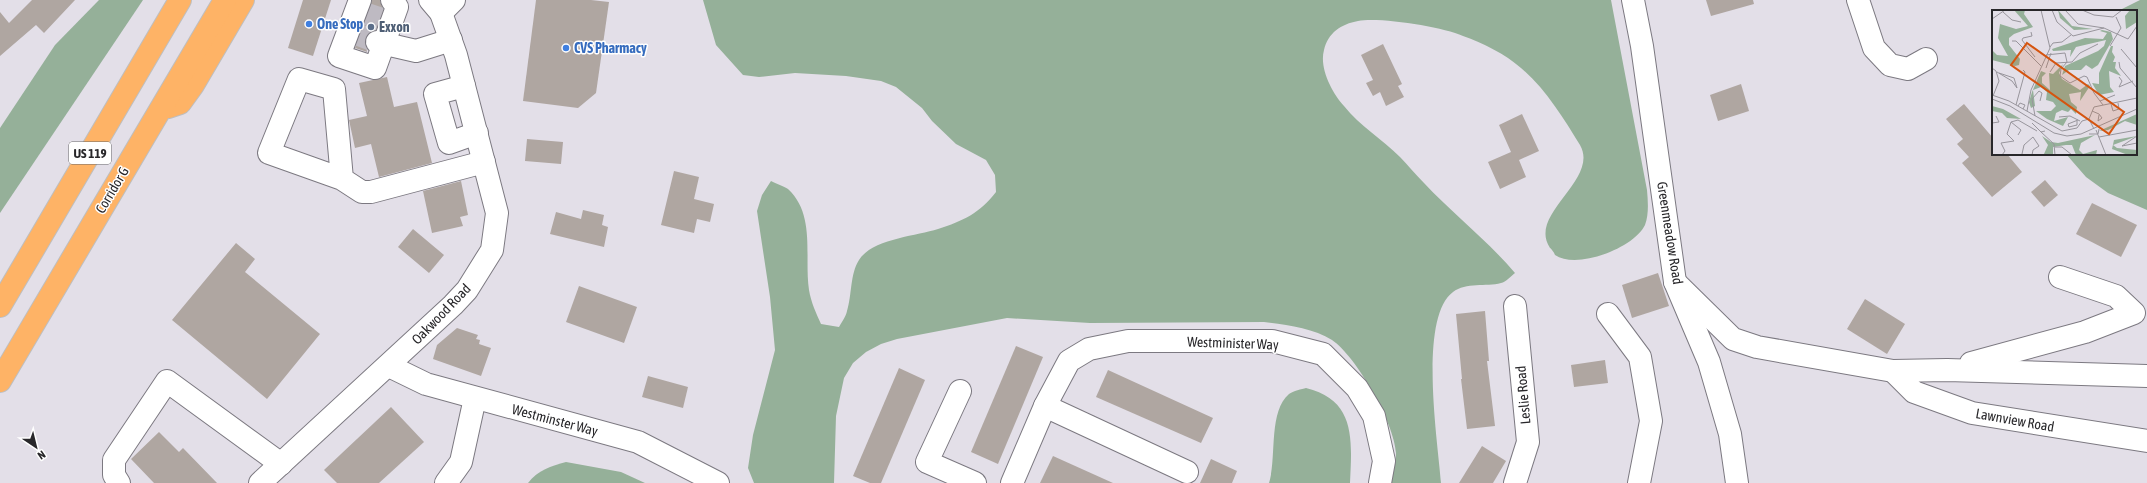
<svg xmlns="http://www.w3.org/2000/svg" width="2147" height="483" viewBox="0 0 2147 483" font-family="'Asap Condensed',sans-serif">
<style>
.forest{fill:#95b099}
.building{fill:#afa6a1}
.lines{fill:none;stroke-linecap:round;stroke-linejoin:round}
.minor-tunnel{stroke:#bebac2;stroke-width:22;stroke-dasharray:22 11;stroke-linecap:butt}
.minor-casing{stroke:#7c7981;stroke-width:24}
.highway-casing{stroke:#bebebf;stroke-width:24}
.minor{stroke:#fff;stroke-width:22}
.highway{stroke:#feb366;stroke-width:22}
.shop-dot{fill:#3f7fe0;stroke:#fff;stroke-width:1.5}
.service-dot{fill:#5c6f8a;stroke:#fff;stroke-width:1.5}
.labels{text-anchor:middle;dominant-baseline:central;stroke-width:3;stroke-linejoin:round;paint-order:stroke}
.shield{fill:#fff;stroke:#68686a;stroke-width:1}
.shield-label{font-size:13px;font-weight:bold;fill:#28272a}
.shop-label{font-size:14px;font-weight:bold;fill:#366cbe;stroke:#fff;text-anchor:start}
.service-label{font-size:14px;font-weight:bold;fill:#4e5e75;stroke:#fff;text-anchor:start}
.street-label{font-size:14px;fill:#28272a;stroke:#fff}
.inset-road{fill:none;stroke:#98959c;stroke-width:1}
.view{fill:#d5540f;fill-opacity:0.15;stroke:#d5540f;stroke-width:2}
.inset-edge{fill:none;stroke:#28272a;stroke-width:2}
</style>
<rect width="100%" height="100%" fill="#e3dfe8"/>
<g class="forest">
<polygon points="99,0 143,0 0,213 0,128 55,45"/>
<path d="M703,0H1611L1647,190C1648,202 1649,214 1645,225C1634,248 1577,270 1555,255C1555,254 1551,248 1550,248C1527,214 1600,180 1580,145C1564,119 1545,88 1521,68C1505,54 1483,43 1463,36C1442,27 1381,17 1358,21C1341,24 1328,33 1324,50C1319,68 1332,93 1344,106C1360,126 1382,139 1400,157C1408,165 1415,174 1424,183C1453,214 1487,240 1515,273C1511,276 1506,282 1501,283C1486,287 1466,282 1453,292C1418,318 1438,442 1441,483H1390C1392,473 1396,462 1396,453C1395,424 1356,356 1332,340C1313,328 1286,325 1264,322L1090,323L1007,318L897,339L881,344L866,352L853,363L844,378L836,416L834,483H754L748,468L753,435L775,350L770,297L757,211L762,195L771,181C776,184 784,186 788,189C816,215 804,257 809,290C811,302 816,313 821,324L839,327C842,322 846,316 847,311C852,295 850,274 859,260C872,239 916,236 938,229C963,221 980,213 996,192L995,175L986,160L956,144L932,121L922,108L896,87L881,81L846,76L795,73L759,77L743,75L716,45Z"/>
<polygon points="2140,0 2147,0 2147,210 2108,193 2086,177 2066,154 2136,154 2136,11 2118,11"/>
<path d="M1306,388C1356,400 1352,440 1350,483H1269C1277,458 1268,412 1289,394C1293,391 1302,389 1306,388Z"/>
<path d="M566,462L621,472L645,483H528C538,470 551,466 566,462Z"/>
</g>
<g class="building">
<polygon points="32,0 75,0 44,33 36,25 0,56 0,12 9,23"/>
<polygon points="303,0 331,0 313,56 288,48"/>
<polygon points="372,0 380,0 383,9 375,30 368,33 365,39 367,52 355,48"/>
<polygon points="536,0 591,0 609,2 596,93 578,108 523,101"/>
<polygon points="1706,0 1753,0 1754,4 1711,16"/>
<polygon points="1383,44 1402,84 1398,86 1404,97 1386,106 1380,92 1373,96 1366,83 1373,80 1361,55"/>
<polygon points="387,77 394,107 417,102 432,163 379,177 371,144 355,148 349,120 367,116 359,83"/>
<polygon points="1741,84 1749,111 1718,121 1710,95"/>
<polygon points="1964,104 1993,138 1993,154 2007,154 2022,172 1992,197 1962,163 1969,157 1957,144 1963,139 1946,119"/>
<polygon points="1522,114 1539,151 1519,160 1526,177 1500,189 1488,162 1511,152 1499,125"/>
<polygon points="527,139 563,142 561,164 525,161"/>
<polygon points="674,171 699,177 694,199 714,204 710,222 697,219 694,233 661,225"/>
<polygon points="2045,180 2058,195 2044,207 2031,192"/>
<polygon points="461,181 468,215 460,217 463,226 432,233 423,191"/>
<polygon points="2092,203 2137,225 2121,257 2076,234"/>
<polygon points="583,210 604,215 602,225 608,227 604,247 550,234 556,212 581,219"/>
<polygon points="413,229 444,255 429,273 398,247"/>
<polygon points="236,243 255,259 245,272 320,334 267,399 172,320"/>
<polygon points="1658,273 1669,306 1632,318 1622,285"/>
<polygon points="579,286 637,307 624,343 566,322"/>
<polygon points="1865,299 1905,324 1887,354 1847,329"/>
<polygon points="1485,311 1489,361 1487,361 1495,426 1467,429 1461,379 1462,379 1456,314"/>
<polygon points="457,328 478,335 476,339 480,340 479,344 491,348 481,376 433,359 437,345"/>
<polygon points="1016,346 1043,357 998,464 971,452"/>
<polygon points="1605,360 1608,383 1574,387 1571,365"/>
<polygon points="899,368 925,380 881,483 870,483 853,476"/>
<polygon points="1108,370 1213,418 1201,443 1096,397"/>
<polygon points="648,376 688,387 683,408 642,397"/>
<polygon points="391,407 424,442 379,483 337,483 324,470"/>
<polygon points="159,432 179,452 183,448 217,483 154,483 131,459"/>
<polygon points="1482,446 1506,461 1493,483 1459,483"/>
<polygon points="1053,456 1113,483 1040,483"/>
<polygon points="1211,459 1237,471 1232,483 1200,483"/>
</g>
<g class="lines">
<g class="minor-tunnel">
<polyline points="364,13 385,20"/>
<polyline points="356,34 377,42"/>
</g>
<g class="minor-casing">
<g id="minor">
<polyline points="360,0 339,56 375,68 397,7 392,0"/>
<polyline points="1633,0 1642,46 1675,282 1709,362 1730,434 1737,483"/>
<polyline points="1858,0 1874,48 1890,65 1908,69 1926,59"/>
<polyline points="441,13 454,0"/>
<polyline points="377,42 416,51 451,40"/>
<polyline points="464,86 435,94 449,143 477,133"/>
<polyline points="342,179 334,89 299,79 269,153 342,179 362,192 371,192 484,162"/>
<polyline points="1675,282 1733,339 1757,347 1893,371 1947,370 2147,376"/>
<polyline points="1515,306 1528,442 1515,483"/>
<polyline points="1608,314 1640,357 1651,421 1639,483"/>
<polyline points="1971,363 2085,332 2134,313 2116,296 2060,277"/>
<polyline points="389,366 426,384 638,442 718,483"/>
<polyline points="1893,371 1914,392 1972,413 2147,441"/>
<polyline points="960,391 927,462 975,483"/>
<polyline points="1045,406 1187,472"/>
<polyline points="119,483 114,475 114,460 167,381 281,464"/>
<polyline points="260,483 453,305 467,290 492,250 497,213 456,55 441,13 430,0"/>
<polyline points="446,483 461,462 475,398"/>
<polyline points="1012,483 1045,406 1069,361 1089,349 1128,341 1272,341 1323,354 1357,388 1374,416 1384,461 1380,483"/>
</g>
</g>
<g class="highway-casing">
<g id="highway">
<polyline points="168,107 180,103 193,85 243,0"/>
<polyline points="0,306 180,0"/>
<polyline points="0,381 225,0"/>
</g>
</g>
<use href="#minor" class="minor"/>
<use href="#highway" class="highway"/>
</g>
<g class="shop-dot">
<circle cx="309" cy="24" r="4"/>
<circle cx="566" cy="48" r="4"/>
</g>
<circle class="service-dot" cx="371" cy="27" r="4"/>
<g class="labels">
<rect class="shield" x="69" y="142" width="42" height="22" rx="3"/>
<g class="shield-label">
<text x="90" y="153">US 119</text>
</g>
<g class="shop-label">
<text x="317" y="24">One Stop</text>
<text x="574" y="48">CVS Pharmacy</text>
</g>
<g class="service-label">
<text x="379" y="27">Exxon</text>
</g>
<g class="street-label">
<text transform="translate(112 190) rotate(-59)">Corridor G</text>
<text transform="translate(1670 233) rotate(81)">Greenmeadow Road</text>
<text transform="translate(441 314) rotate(-46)">Oakwood Road</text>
<text transform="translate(1233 343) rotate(2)">Westminister Way</text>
<text transform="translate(1523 395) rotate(-95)">Leslie Road</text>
<text transform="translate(555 420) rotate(15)">Westminster Way</text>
<text transform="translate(2015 420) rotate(10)">Lawnview Road</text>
</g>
</g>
<g transform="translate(1992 10)">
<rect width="145" height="145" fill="#e3dfe8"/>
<path d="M22,0H33L32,4L41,17L22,24L17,28V35L28,49L27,55L23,56L0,50V40L5,45L16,46L6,28L8,14L24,19L36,16ZM66,0L80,16L101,19L82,20L68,8ZM138,0H144L145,12L134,19L133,6ZM110,20L119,22L121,29L106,55L100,59L94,55L89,60H77L70,65L73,56L106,41L112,36L114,30L84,37L78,47L79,40L61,41L60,39L93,28L111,29L115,23L108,21ZM119,36H121L120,42L123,47L121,52H124L123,58L129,66L117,61L118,77L122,82L107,85L100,73L107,74V63ZM71,54L67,63L70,69L88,80L96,74L98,76L88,91L89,82L77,84L79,92L85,97L84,104L79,99L76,102L70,100L64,103L62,111L76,107L71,116L55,109L44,101H59L64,96L61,92L54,90L55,82L49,77L41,80L43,96L39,98L37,92L40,82L49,61L54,63L50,67V73L58,80L57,63L61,64ZM0,96L11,99L29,109L15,108L10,103L0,101ZM145,104V115L133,111L116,120L107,121ZM103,125L89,133L87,140L91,144L105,140L104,145H84L80,135H74L61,137V145L52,144L56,135L50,126L59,132L66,133ZM145,126L121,135L125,138L145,140V145H136L120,139L122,130Z" fill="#95b099"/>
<path class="inset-road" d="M60,0L65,12L81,26L112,18L136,29L145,16M73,0L86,14L112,18M90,0L102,5L121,7L130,0M11,2L20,10L29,12M0,9L13,0M39,22L40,26L31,28L30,30L43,47M20,31H24L49,56M118,36L129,18L124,7M58,37L61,33L70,32L79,25M129,39L145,58M54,45L73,43L75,52L69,59L68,66L78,73L92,66L95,67L102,83L111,95M127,52L128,58L145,78M0,58L4,61L7,71L1,86M54,58L59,43M5,62L20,71L25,78L22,68L7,63M58,62L64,53L80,52L88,43L106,34M127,67L130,71L127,77L141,71M0,85L17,91L70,121L85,118L90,111L97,109M0,89L18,96L62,123L75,126L89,124L145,99M108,91L123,85M119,94L121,101L127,99L126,93M24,95L33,62L31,60M26,96L28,93L33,95L31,99M35,101L39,80L58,38L49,0M100,101L107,104L110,108L106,111L107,105M43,106L40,89L47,81L50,83L48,91M67,107L78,106L88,111M85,111V115L77,117L76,114L86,110M19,112L26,110L45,121M19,112L29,120L26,125M0,113L7,112L4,106M40,113L49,122L53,121M102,119L97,109L102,97L145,88M104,120L114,145M49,122L62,134L63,145M97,124H106L107,119M145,126L130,136L145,133M107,127L145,120M63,137H70L80,145M30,144L32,135L41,127L47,136L41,140L40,145M10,145L13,141L9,133L22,131L15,124L19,112"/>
<path class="view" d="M35,33L132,102L117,124L19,55Z"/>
<rect width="145" height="145" class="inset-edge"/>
</g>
<g transform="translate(36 447) rotate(145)" stroke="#ffffff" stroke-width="3" paint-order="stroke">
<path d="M0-3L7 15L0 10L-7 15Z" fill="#28272a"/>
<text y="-6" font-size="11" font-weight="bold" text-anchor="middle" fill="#28272a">N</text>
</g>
</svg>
